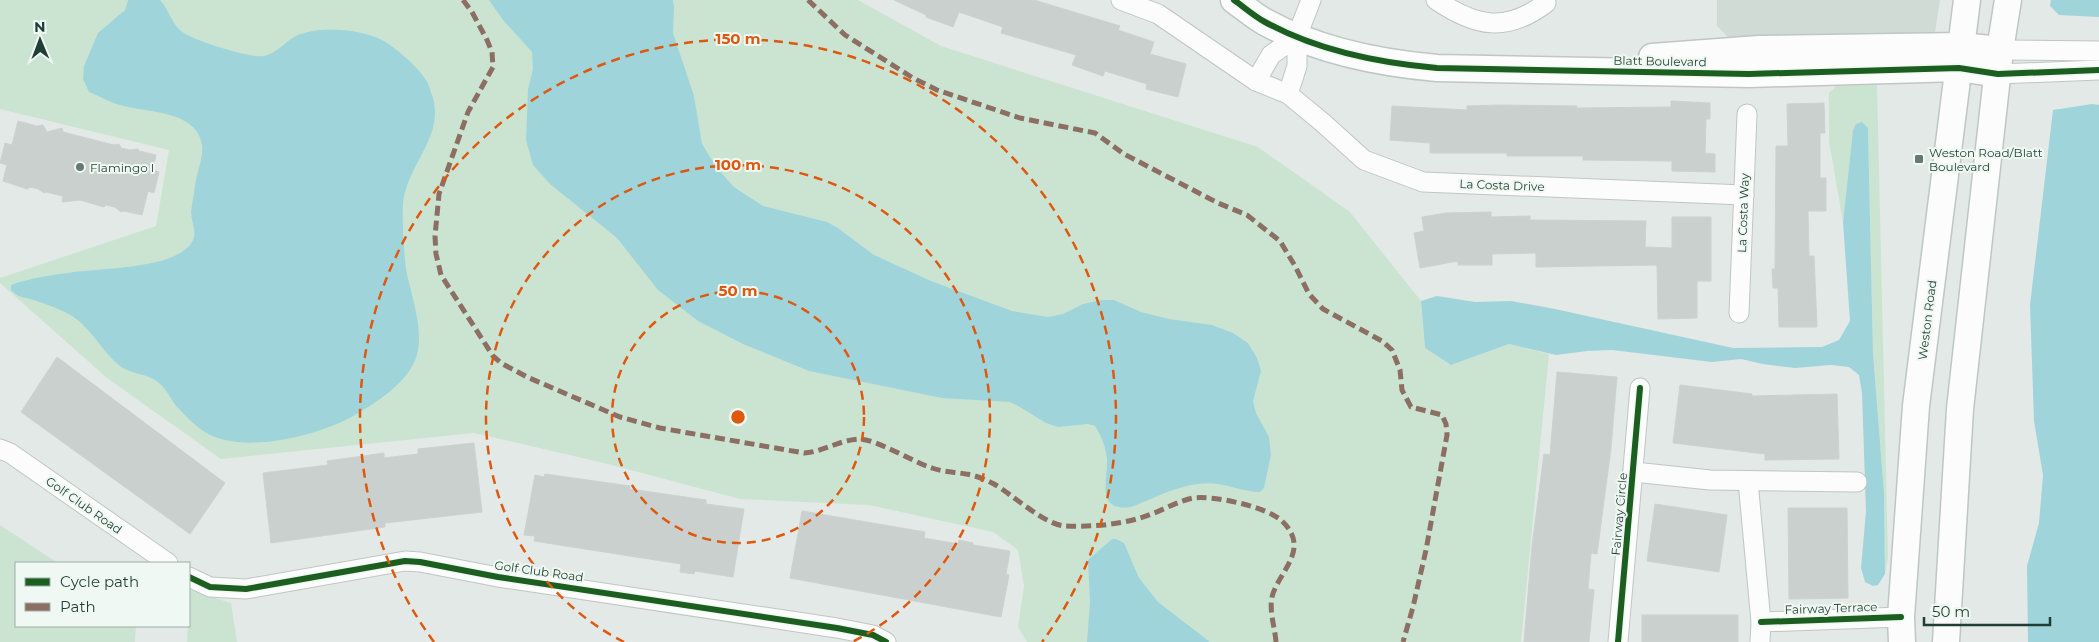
<svg xmlns="http://www.w3.org/2000/svg" width="2099" height="642" viewBox="0 0 2099 642" font-family="Montserrat,sans-serif">
<style>
.built{fill:#d0dbd6}
.green{fill:#cbe4d2}
.water{fill:#a0d4db}
.building{fill:#cad0cd;stroke:#cbd2cf}
.lines{fill:none;stroke-linecap:round;stroke-linejoin:round}
.street-casing{stroke:#c0c6c3;stroke-width:21}
.secondary-casing{stroke:#bec7c3;stroke-width:29}
.street{stroke:#fbfcfb;stroke-width:19}
.secondary{stroke:#fbfcfb;stroke-width:26}
.quiet{stroke:#8d6e63;stroke-width:5;stroke-dasharray:10 5;stroke-linecap:butt}
.cycleway-casing{stroke:#f0f8f4;stroke-width:9}
.cycleway{stroke:#1b5e20;stroke-width:6}
.ring{fill:none;stroke:#de580e;stroke-width:2.5;stroke-dasharray:9 6}
.poi-dot{fill:#647a73;stroke:#f0f8f4;stroke-width:2}
.labels{text-anchor:middle;dominant-baseline:central;stroke-width:4;stroke-linejoin:round;paint-order:stroke}
.street-label{font-size:12px;fill:#1f3e35;stroke:#f0f8f4}
.poi-label{font-size:12px;fill:#1f3e35;stroke:#f0f8f4;text-anchor:start}
.centre{fill:#de580e;stroke:#f0f8f4;stroke-width:2.5}
.ring-label{font-size:15px;text-anchor:middle;font-weight:bold;fill:#de580e;stroke:#f0f8f4;stroke-width:4;stroke-linejoin:round;paint-order:stroke}
</style>
<rect width="100%" height="100%" fill="#e3e9e6"/>
<polygon class="built" points="1717,0 1940,0 1935,32 1732,41 1717,26"/>
<g class="green">
<polygon points="0,0 858,0 941,46 1258,147 1350,212 1421,301 1425,348 1451,365 1509,344 1549,354 1521,642 1027,642 1018,627 1024,586 1018,550 993,532 869,505 740,499 608,464 474,433 221,459 107,378 0,283 0,278 156,226 169,150 0,109"/>
<polygon points="1877,85 1888,557 1885,574 1884,493 1873,353 1868,128 1853,130 1843,222 1829,141 1829,93 1836,86"/>
<polygon points="0,525 58,563 16,563 16,626 136,626 135,642 0,642"/>
<polygon points="190,590 231,603 237,642 187,642"/>
</g>
<g class="water">
<path d="M128,0H160C169,9 171,23 181,31C191,40 252,59 264,56C279,53 287,38 301,34C324,26 360,29 382,40C395,47 418,67 426,80C429,84 430,91 432,95C446,135 407,165 403,203C402,220 404,252 406,269C411,296 424,327 417,355C409,382 377,402 355,415C319,436 235,458 199,428C192,422 185,416 179,409C170,400 167,387 155,380C144,373 130,374 120,366C103,353 93,331 75,318C66,311 41,302 30,299C22,297 17,297 11,290V285C30,278 53,275 74,272C102,268 176,269 192,242C198,232 191,222 191,212C192,203 194,195 195,186C196,175 204,155 202,145C197,110 147,113 120,105C109,102 99,96 89,92L83,79L84,66L98,33L125,10Z"/>
<path d="M489,0H673L674,7L673,33L694,96L702,144L717,168L734,187L763,206L827,222L838,228L874,255L931,281L1012,311L1048,317L1063,314L1083,304L1101,300H1114L1141,312L1169,319L1212,325L1233,333L1248,343L1257,358L1261,371L1253,401L1256,413L1269,437L1271,455L1264,488L1260,492C1245,492 1232,486 1218,484C1189,479 1157,497 1131,507C1095,512 1108,480 1107,459C1106,448 1101,435 1095,426L1088,424L1058,427L1046,423L1020,407L1010,402L942,398L809,371L743,344L698,321L658,290L617,238L550,184L533,165L526,140L528,89L533,69L532,52L503,20Z"/>
<polygon points="2051,0 2099,0 2099,17 2059,15 2050,6"/>
<polygon points="2092,104 2099,105 2099,642 2028,642 2027,566 2039,523 2043,475 2034,421 2030,305 2053,110"/>
<polygon points="1862,122 1868,128 1873,353 1884,493 1885,574 1878,585 1873,586 1865,582 1861,568 1866,511 1862,393 1859,375 1849,367 1831,365 1795,368 1763,364 1741,359 1712,362 1612,350 1587,351 1556,355 1509,344 1451,365 1425,348 1421,301 1437,296 1475,302 1511,301 1555,309 1733,348 1822,347 1839,340 1850,321 1843,222 1853,130 1856,124"/>
<polygon points="1112,539 1116,539 1124,543 1139,578 1158,602 1210,642 1087,642 1090,602 1088,560"/>
</g>
<g class="building">
<polygon points="894,0 1034,0 1120,26 1118,30 1154,42 1150,54 1186,64 1178,97 1146,89 1147,84 1105,71 1103,76 1072,65 1076,55 1001,33 1003,27 959,12 953,27 926,17 926,15"/>
<polygon points="1671,101 1710,103 1710,119 1706,119 1705,153 1715,154 1715,172 1672,171 1672,161 1583,160 1583,156 1507,156 1507,153 1430,153 1430,143 1390,140 1392,106 1467,110 1467,106 1500,105 1577,106 1577,108 1671,107"/>
<polygon points="1824,103 1825,133 1820,133 1820,178 1826,178 1826,211 1808,211 1809,256 1814,256 1817,327 1779,327 1778,288 1773,288 1772,269 1775,269 1776,146 1788,146 1787,104"/>
<polygon points="18,121 37,126 43,125 47,132 62,128 63,132 114,145 119,144 121,148 130,150 138,149 139,151 156,155 153,170 159,172 154,193 148,191 142,215 124,211 121,212 115,207 106,205 104,207 80,200 62,202 63,196 46,192 44,193 38,189 30,187 27,189 3,181 7,165 0,163 5,143 12,145"/>
<polygon points="1491,212 1491,217 1530,216 1530,220 1646,221 1645,247 1672,248 1672,217 1711,217 1711,281 1697,281 1697,318 1658,319 1657,265 1536,267 1536,253 1492,254 1492,265 1458,265 1458,261 1420,268 1414,233 1424,231 1422,217 1446,213"/>
<polygon points="57,357 225,483 190,534 21,412"/>
<polygon points="1557,372 1617,377 1611,448 1597,554 1591,553 1588,589 1594,590 1589,642 1524,642 1532,546 1544,454 1550,455"/>
<polygon points="1680,385 1752,394 1752,396 1837,394 1839,459 1765,460 1765,454 1673,443"/>
<polygon points="474,443 482,512 385,523 385,527 271,543 263,473 328,465 327,461 356,457 384,453 384,458 418,454 418,449"/>
<polygon points="545,474 630,486 630,489 706,500 706,504 744,509 733,577 695,571 694,574 680,572 681,564 534,541 535,536 524,535 535,475 544,477"/>
<polygon points="1655,504 1727,515 1719,572 1647,561"/>
<polygon points="1788,508 1847,508 1848,598 1789,599"/>
<polygon points="802,511 925,532 924,538 958,544 959,540 973,543 973,545 1010,551 1006,574 1009,575 1001,617 790,578"/>
<rect x="1642" y="615" width="96" height="27"/>
</g>
<g class="lines">
<g class="street-casing">
<g id="street">
<polyline points="1121,0 1158,14 1256,81 1288,94 1322,122 1364,160 1423,182 1744,195"/>
<path d="M1436,0C1476,27 1506,33 1546,3"/>
<polyline points="1297,36 1311,0"/>
<polyline points="2000,50 2099,51"/>
<polyline points="1998,74 2099,70"/>
<polyline points="1256,81 1271,55 1297,36 1297,66 1288,94"/>
<polyline points="1739,313 1747,114"/>
<polyline points="0,449 10,453 168,563"/>
<polyline points="1634,472 1710,480 1857,482"/>
<polyline points="1748,481 1761,622 1760,642"/>
<polyline points="189,577 210,587 246,589 405,561 420,562 498,577 837,628 873,635 886,642"/>
<polyline points="1761,622 1901,617"/>
<polyline points="1618,642 1640,388"/>
</g>
</g>
<g class="secondary-casing">
<g id="secondary">
<path d="M1234,0C1244,7 1254,16 1265,22C1318,51 1379,63 1437,68L1749,74L1959,68L1998,74"/>
<polyline points="1652,57 1759,49 1961,46 2000,50"/>
<polyline points="1902,642 1901,617 1916,406 1967,0"/>
<polyline points="1946,642 1960,409 2000,50 2008,0"/>
</g>
</g>
<use href="#street" class="street"/>
<use href="#secondary" class="secondary"/>
<g class="quiet">
<path d="M463,0L472,12L487,40L492,52L493,67L468,112L439,194L435,236L436,254L441,275L493,356L501,363L527,377L620,417L660,428L804,453C823,452 839,440 859,439C876,439 913,462 932,468C943,472 955,472 966,474C975,475 986,480 994,484C1013,495 1045,525 1065,526C1089,527 1117,525 1140,518C1158,513 1175,502 1193,498C1213,495 1269,507 1283,522C1311,550 1278,572 1272,597C1269,611 1275,628 1276,642"/>
<polyline points="808,0 845,35 913,78 937,90 1020,118 1095,133 1124,154 1218,203 1247,215 1280,241 1295,266 1309,294 1323,309 1382,341 1392,350 1400,370 1402,390 1411,407 1442,415 1446,424 1447,435 1426,550 1413,607 1403,642"/>
</g>
<g class="cycleway-casing">
<g id="cycleway">
<path d="M1234,0C1244,7 1254,16 1265,22C1318,51 1379,63 1437,68L1749,74L1959,68L1998,74L2099,70"/>
<polyline points="189,577 210,587 246,589 405,561 420,562 498,577 837,628 873,635 886,642"/>
<polyline points="1761,622 1901,617"/>
<polyline points="1618,642 1640,388"/>
</g>
</g>
<use href="#cycleway" class="cycleway"/>
</g>
<g class="ring">
<circle cx="738" cy="417" r="126"/>
<path d="M624 642A252 252 0 1 1 852 642"/>
<path d="M434 642A378 378 0 1 1 1042 642"/>
</g>
<g class="poi-dot">
<rect x="1914" y="154" width="10" height="10" rx="2.5"/>
<circle cx="80" cy="167" r="5"/>
</g>
<g class="labels">
<g class="street-label">
<text transform="translate(1660 61) rotate(1)">Blatt Boulevard</text>
<text transform="translate(1502 185) rotate(2)">La Costa Drive</text>
<text transform="translate(1743 213) rotate(-88)">La Costa Way</text>
<text transform="translate(1927 320) rotate(-83)">Weston Road</text>
<text transform="translate(84 505) rotate(35)">Golf Club Road</text>
<text transform="translate(1619 514) rotate(-85)">Fairway Circle</text>
<text transform="translate(539 571) rotate(8)">Golf Club Road</text>
<text transform="translate(1831 608) rotate(-2)">Fairway Terrace</text>
</g>
<g class="poi-label">
<text x="1929" y="152">Weston Road/Blatt<tspan x="1929" dy="14">Boulevard</tspan></text>
<text x="90" y="167">Flamingo I</text>
</g>
</g>
<circle cx="738" cy="417" r="8" class="centre"/>
<g class="ring-label">
<text x="738" y="44">150 m</text>
<text x="738" y="170">100 m</text>
<text x="738" y="296">50 m</text>
</g>
<rect x="15" y="562" width="175" height="65" fill="#f0f8f4" stroke="#9caea8"/>
<rect x="25" y="578" width="25" height="8" fill="#1b5e20" stroke="#9caea8"/>
<text x="60" y="587" font-size="15" fill="#1f3e35">Cycle path</text>
<rect x="25" y="603" width="25" height="8" fill="#8d6e63" stroke="#9caea8"/>
<text x="60" y="612" font-size="15" fill="#1f3e35">Path</text>
<g transform="translate(40 40) rotate(359)" stroke="#f0f8f4" stroke-width="4" paint-order="stroke">
<path d="M0-4L9 19L0 12L-9 19Z" fill="#1f3e35"/>
<text y="-8" font-size="14" font-weight="bold" text-anchor="middle" fill="#1f3e35">N</text>
</g>
<path d="M1924 617v8h126v-8" fill="none" stroke="#1f3e35" stroke-width="2.5"/>
<text x="1932" y="617" font-size="15" fill="#1f3e35" stroke="#f0f8f4" stroke-width="4" paint-order="stroke">50 m</text>
</svg>
